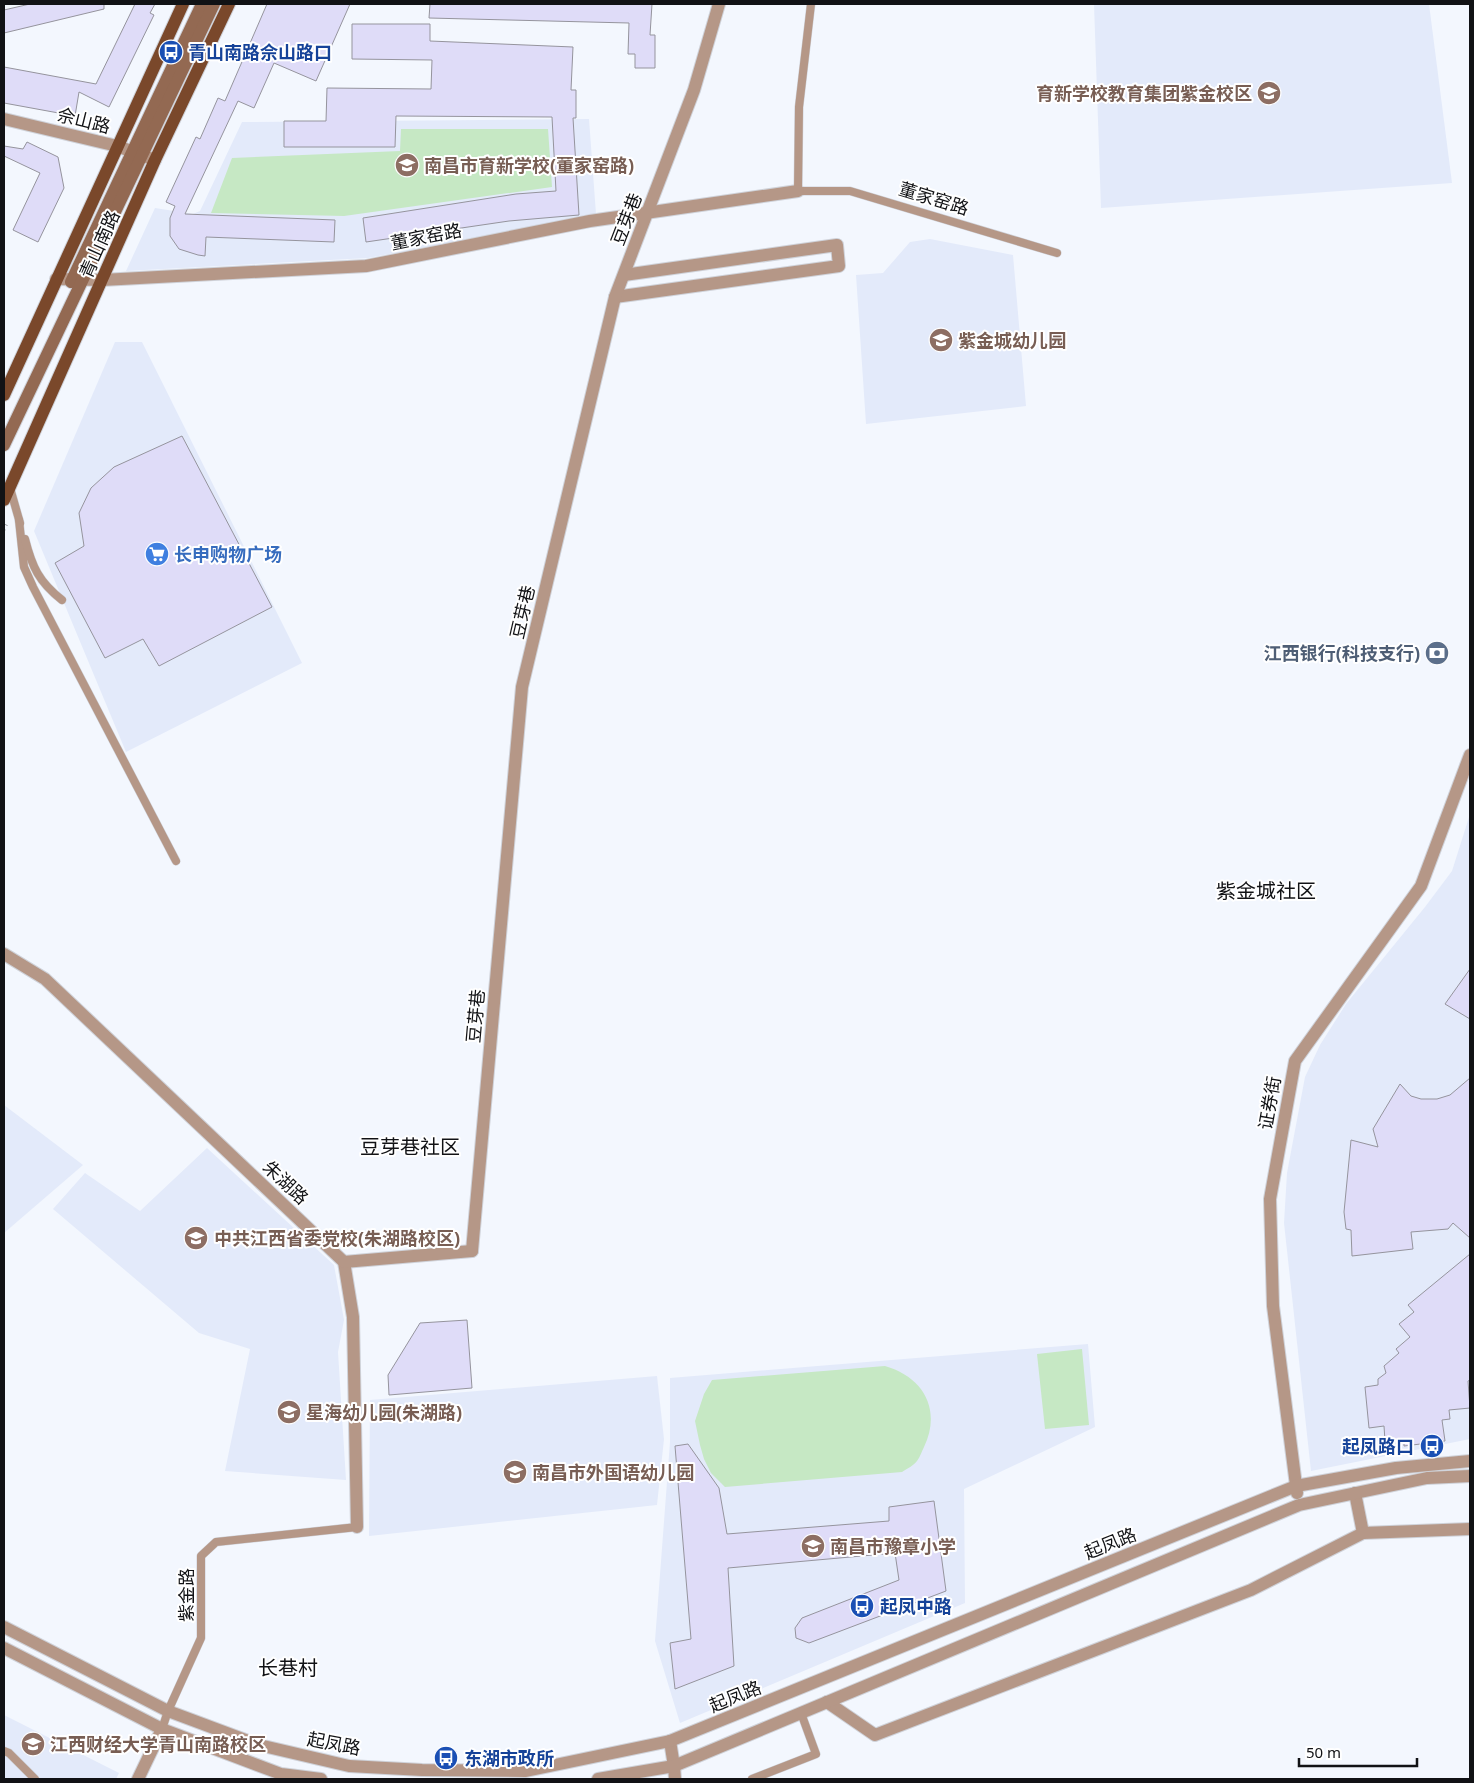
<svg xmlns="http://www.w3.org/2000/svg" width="1474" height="1783" viewBox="0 0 1474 1783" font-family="'Noto Sans','Noto Sans SC',sans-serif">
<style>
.built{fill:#e3eafa}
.green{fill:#c6e8c4}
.building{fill:#dfdcf8;stroke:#95949d}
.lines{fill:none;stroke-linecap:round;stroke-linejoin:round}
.service-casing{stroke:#cfd2d9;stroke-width:9}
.minor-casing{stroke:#cfd2d9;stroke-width:14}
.tertiary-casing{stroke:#cfd2d9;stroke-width:14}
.secondary-casing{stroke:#cfd2d9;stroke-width:14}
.primary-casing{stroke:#cfd2d9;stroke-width:14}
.path{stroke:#94979c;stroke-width:3;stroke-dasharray:1 4;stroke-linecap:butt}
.service{stroke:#b59787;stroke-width:8}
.minor{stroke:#b59787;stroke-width:12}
.tertiary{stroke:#b59787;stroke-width:12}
.secondary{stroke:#936952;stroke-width:12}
.primary{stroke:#7a482b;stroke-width:12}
.labels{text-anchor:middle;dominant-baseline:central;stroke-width:4;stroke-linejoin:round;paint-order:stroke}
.transit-label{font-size:18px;font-weight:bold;fill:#164399;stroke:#fff;text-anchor:start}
.education-label{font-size:18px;font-weight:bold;fill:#785e54;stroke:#fff;text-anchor:start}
.street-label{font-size:18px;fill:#111215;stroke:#fff}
.shop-label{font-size:18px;font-weight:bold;fill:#366cbe;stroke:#fff;text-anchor:start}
.service-label{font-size:18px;font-weight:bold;fill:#4e5e75;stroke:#fff;text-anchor:end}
.quarter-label{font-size:20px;fill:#111215;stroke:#fff}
</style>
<rect width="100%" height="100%" fill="#f3f7fe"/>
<g class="built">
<polygon points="1094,4 1429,4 1452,183 1101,208"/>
<polygon points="589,119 596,214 368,258 126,271 155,208 193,214 200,211 242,122"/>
<polygon points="930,239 1013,255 1026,406 866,424 856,275 883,273 910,242"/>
<polygon points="115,342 142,342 302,663 126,752 34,531"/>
<polygon points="1470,814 1470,1439 1311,1471 1284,1223 1287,1173 1305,1077 1320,1045 1346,1004 1425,907 1452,871"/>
<polygon points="4,1105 83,1165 4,1233"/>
<polygon points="207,1148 334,1265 344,1320 338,1352 346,1480 225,1471 250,1349 199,1333 53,1209 85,1173 140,1211"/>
<polygon points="1088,1344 1095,1427 964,1489 965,1603 680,1723 655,1641 670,1442 670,1378"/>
<polygon points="657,1376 664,1439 657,1505 369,1536 370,1400"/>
<polygon points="4,1715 119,1773 116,1779 4,1779"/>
</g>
<g class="green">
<polygon points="401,129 548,129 552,187 344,216 211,213 232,158 400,151"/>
<polygon points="1082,1349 1089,1425 1045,1429 1037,1354"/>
<path d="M885,1366C923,1377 942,1409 924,1447C922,1451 920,1457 917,1461C914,1465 907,1469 902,1472L725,1487L711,1473L704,1459L700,1445L695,1421L704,1394L712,1380Z"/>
</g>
<g class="building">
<polygon points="30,4 104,4 104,9 4,33 4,10"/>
<polygon points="135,4 155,4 150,13 154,15 109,107 79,92 75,116 4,103 4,67 96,84"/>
<polygon points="267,4 350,4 316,81 274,63 254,108 238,101 185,214 335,220 334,242 206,237 205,256 198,255 179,249 170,236 170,218 175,206 166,202 196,137 200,139 218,98 225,101"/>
<polygon points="430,4 652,4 650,35 655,35 655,68 635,68 635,54 628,54 629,23 429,18"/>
<polygon points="352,24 430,24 430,41 573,47 571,90 576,90 576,118 573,118 579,215 509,221 366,242 363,218 516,194 556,191 552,117 396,116 395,147 284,147 284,121 326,121 327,88 431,89 432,60 352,59"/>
<polygon points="27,142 58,157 64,188 38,242 13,230 40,173 4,156 4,146 23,149"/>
<polygon points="182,436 272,607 159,666 143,639 105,658 55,563 84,546 79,513 91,488 114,467"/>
<polygon points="1470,969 1470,1019 1445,1004"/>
<polygon points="1470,1078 1470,1238 1453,1223 1448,1229 1411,1232 1413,1249 1352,1256 1351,1230 1346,1229 1344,1212 1351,1140 1378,1147 1373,1129 1400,1084 1411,1096 1421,1099 1437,1099 1450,1095"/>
<polygon points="1470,1254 1470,1380 1468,1381 1470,1408 1449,1410 1450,1419 1442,1420 1445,1441 1404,1446 1404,1439 1385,1441 1384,1426 1369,1428 1365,1387 1378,1385 1378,1379 1386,1373 1384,1366 1399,1353 1396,1349 1410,1337 1399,1324 1414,1312 1408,1305"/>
<polygon points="467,1320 472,1388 389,1395 388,1375 420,1323"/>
<polygon points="688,1444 719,1488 727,1534 889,1521 889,1507 934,1501 946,1591 809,1643 796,1638 795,1628 802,1618 899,1580 895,1553 728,1568 734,1666 675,1689 670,1643 691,1639 675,1446"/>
</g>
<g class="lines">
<g class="service-casing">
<g id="service">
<polyline points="811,4 799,107 798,191 850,191 1057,253"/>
<polyline points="10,488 20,523"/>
<polyline points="19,520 24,567 33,587 176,861"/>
<path d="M25,539C32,567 39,582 62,600"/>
<polyline points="162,1729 168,1711 201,1638 201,1556 216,1542 357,1527"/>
<polyline points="4,1751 9,1753 35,1779"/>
<polyline points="752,1779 816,1754 801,1713"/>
</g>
</g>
<g class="minor-casing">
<g id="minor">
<polyline points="4,119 117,146 155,160"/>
<polyline points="4,954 45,979 344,1262 353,1317 357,1527"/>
<polyline points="344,1262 472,1251"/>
<polyline points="1355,1493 1363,1533"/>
<polyline points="827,1702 875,1735 1251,1590 1363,1533 1470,1529"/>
<polyline points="670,1741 674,1766 675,1779"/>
<polyline points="138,1779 162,1729"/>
</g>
</g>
<g class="tertiary-casing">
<g id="tertiary">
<polyline points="56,279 102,280 366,266 590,221 798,191"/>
<polyline points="615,297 839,266 837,245 624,275"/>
<polyline points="472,1251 522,687 615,297 694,90 719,4"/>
<polyline points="1297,1493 1273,1306 1270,1199 1295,1061 1421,886 1470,755"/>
<polyline points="4,1627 168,1711 259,1745 349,1766 422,1770 526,1771 670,1741 1296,1486 1396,1468 1470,1461"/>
<polyline points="4,1648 162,1729 281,1774 321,1779"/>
<polyline points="598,1779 674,1766 1299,1505 1427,1478 1470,1476"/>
</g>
</g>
<g class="secondary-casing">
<g id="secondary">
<polyline points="71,282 202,4"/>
<polyline points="4,445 214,4"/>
</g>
</g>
<g class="primary-casing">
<g id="primary">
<polyline points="4,395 183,4"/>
<polyline points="4,500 155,160 229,4"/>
</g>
</g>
<polyline class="path" points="4,530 8,521"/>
<use href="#service" class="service"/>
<use href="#minor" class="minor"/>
<use href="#tertiary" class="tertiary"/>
<use href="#secondary" class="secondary"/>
<use href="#primary" class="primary"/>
</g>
<defs>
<g id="bus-disc" transform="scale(1.25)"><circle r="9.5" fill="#1a4fb4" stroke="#fff"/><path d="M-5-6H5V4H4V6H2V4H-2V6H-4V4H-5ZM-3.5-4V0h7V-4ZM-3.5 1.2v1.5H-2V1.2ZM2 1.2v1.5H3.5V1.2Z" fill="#fff"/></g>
<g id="school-disc" transform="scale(1.25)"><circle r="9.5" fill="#8d6e63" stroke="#fff"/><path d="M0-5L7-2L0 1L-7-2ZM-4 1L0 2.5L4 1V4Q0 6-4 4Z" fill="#fff"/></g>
<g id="supermarket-disc" transform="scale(1.25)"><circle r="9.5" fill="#3f7fe0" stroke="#fff"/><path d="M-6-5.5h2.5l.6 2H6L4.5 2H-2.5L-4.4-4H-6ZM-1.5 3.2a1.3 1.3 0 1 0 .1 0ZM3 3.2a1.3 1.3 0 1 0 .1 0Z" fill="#fff"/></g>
<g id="bank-disc" transform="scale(1.25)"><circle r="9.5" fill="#5c6f8a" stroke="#fff"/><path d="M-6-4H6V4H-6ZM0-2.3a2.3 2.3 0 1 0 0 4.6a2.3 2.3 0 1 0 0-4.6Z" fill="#fff"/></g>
<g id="university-disc" transform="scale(1.25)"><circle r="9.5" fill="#8d6e63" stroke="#fff"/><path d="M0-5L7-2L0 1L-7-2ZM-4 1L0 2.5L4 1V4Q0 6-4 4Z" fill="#fff"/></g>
</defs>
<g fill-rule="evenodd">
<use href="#bus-disc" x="171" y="52"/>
<use href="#school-disc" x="1269" y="93"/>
<use href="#school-disc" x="407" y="165"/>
<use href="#school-disc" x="941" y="340"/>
<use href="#supermarket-disc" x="157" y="554"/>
<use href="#bank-disc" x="1437" y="653"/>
<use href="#university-disc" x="196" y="1238"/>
<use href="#school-disc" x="289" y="1412"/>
<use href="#bus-disc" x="1432" y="1446"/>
<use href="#school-disc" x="515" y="1472"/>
<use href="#school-disc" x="813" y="1546"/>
<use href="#bus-disc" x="862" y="1606"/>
<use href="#university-disc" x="33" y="1744"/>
<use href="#bus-disc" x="446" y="1758"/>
</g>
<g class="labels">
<g class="transit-label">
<text x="188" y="52">青山南路佘山路口</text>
<text x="1414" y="1446" text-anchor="end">起凤路口</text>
<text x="880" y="1606">起凤中路</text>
<text x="464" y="1758">东湖市政所</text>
</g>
<g class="education-label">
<text x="1252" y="93" text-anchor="end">育新学校教育集团紫金校区</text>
<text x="424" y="165">南昌市育新学校(董家窑路)</text>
<text x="958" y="340">紫金城幼儿园</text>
<text x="214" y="1238">中共江西省委党校(朱湖路校区)</text>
<text x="306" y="1412">星海幼儿园(朱湖路)</text>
<text x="532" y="1472">南昌市外国语幼儿园</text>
<text x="830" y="1546">南昌市豫章小学</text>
<text x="50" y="1744">江西财经大学青山南路校区</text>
</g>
<g class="street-label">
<text transform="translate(84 120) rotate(14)">佘山路</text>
<text transform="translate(934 198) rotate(17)">董家窑路</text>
<text transform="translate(626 219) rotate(-69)">豆芽巷</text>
<text transform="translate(426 236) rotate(-11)">董家窑路</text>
<text transform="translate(99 244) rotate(-66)">青山南路</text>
<text transform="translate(522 612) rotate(-77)">豆芽巷</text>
<text transform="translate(475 1016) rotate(-85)">豆芽巷</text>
<text transform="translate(1269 1103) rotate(-80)">证券街</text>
<text transform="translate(286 1182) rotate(43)">朱湖路</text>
<text transform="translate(1110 1543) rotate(-22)">起凤路</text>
<text transform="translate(186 1595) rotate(-90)">紫金路</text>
<text transform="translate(735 1696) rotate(-22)">起凤路</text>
<text transform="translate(334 1743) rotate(11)">起凤路</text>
</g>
<g class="shop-label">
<text x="174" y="554">长申购物广场</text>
</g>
<g class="service-label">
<text x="1420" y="653">江西银行(科技支行)</text>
</g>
<g class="quarter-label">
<text x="1266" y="890">紫金城社区</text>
<text x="410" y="1146">豆芽巷社区</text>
<text x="288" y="1667">长巷村</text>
</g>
</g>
<rect width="1474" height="1783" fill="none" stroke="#111215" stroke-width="10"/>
<path d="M1299 1758v8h118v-8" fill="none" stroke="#111215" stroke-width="2.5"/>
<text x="1306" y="1758" font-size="15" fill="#111215" stroke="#ffffff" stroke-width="4" paint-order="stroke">50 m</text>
</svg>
